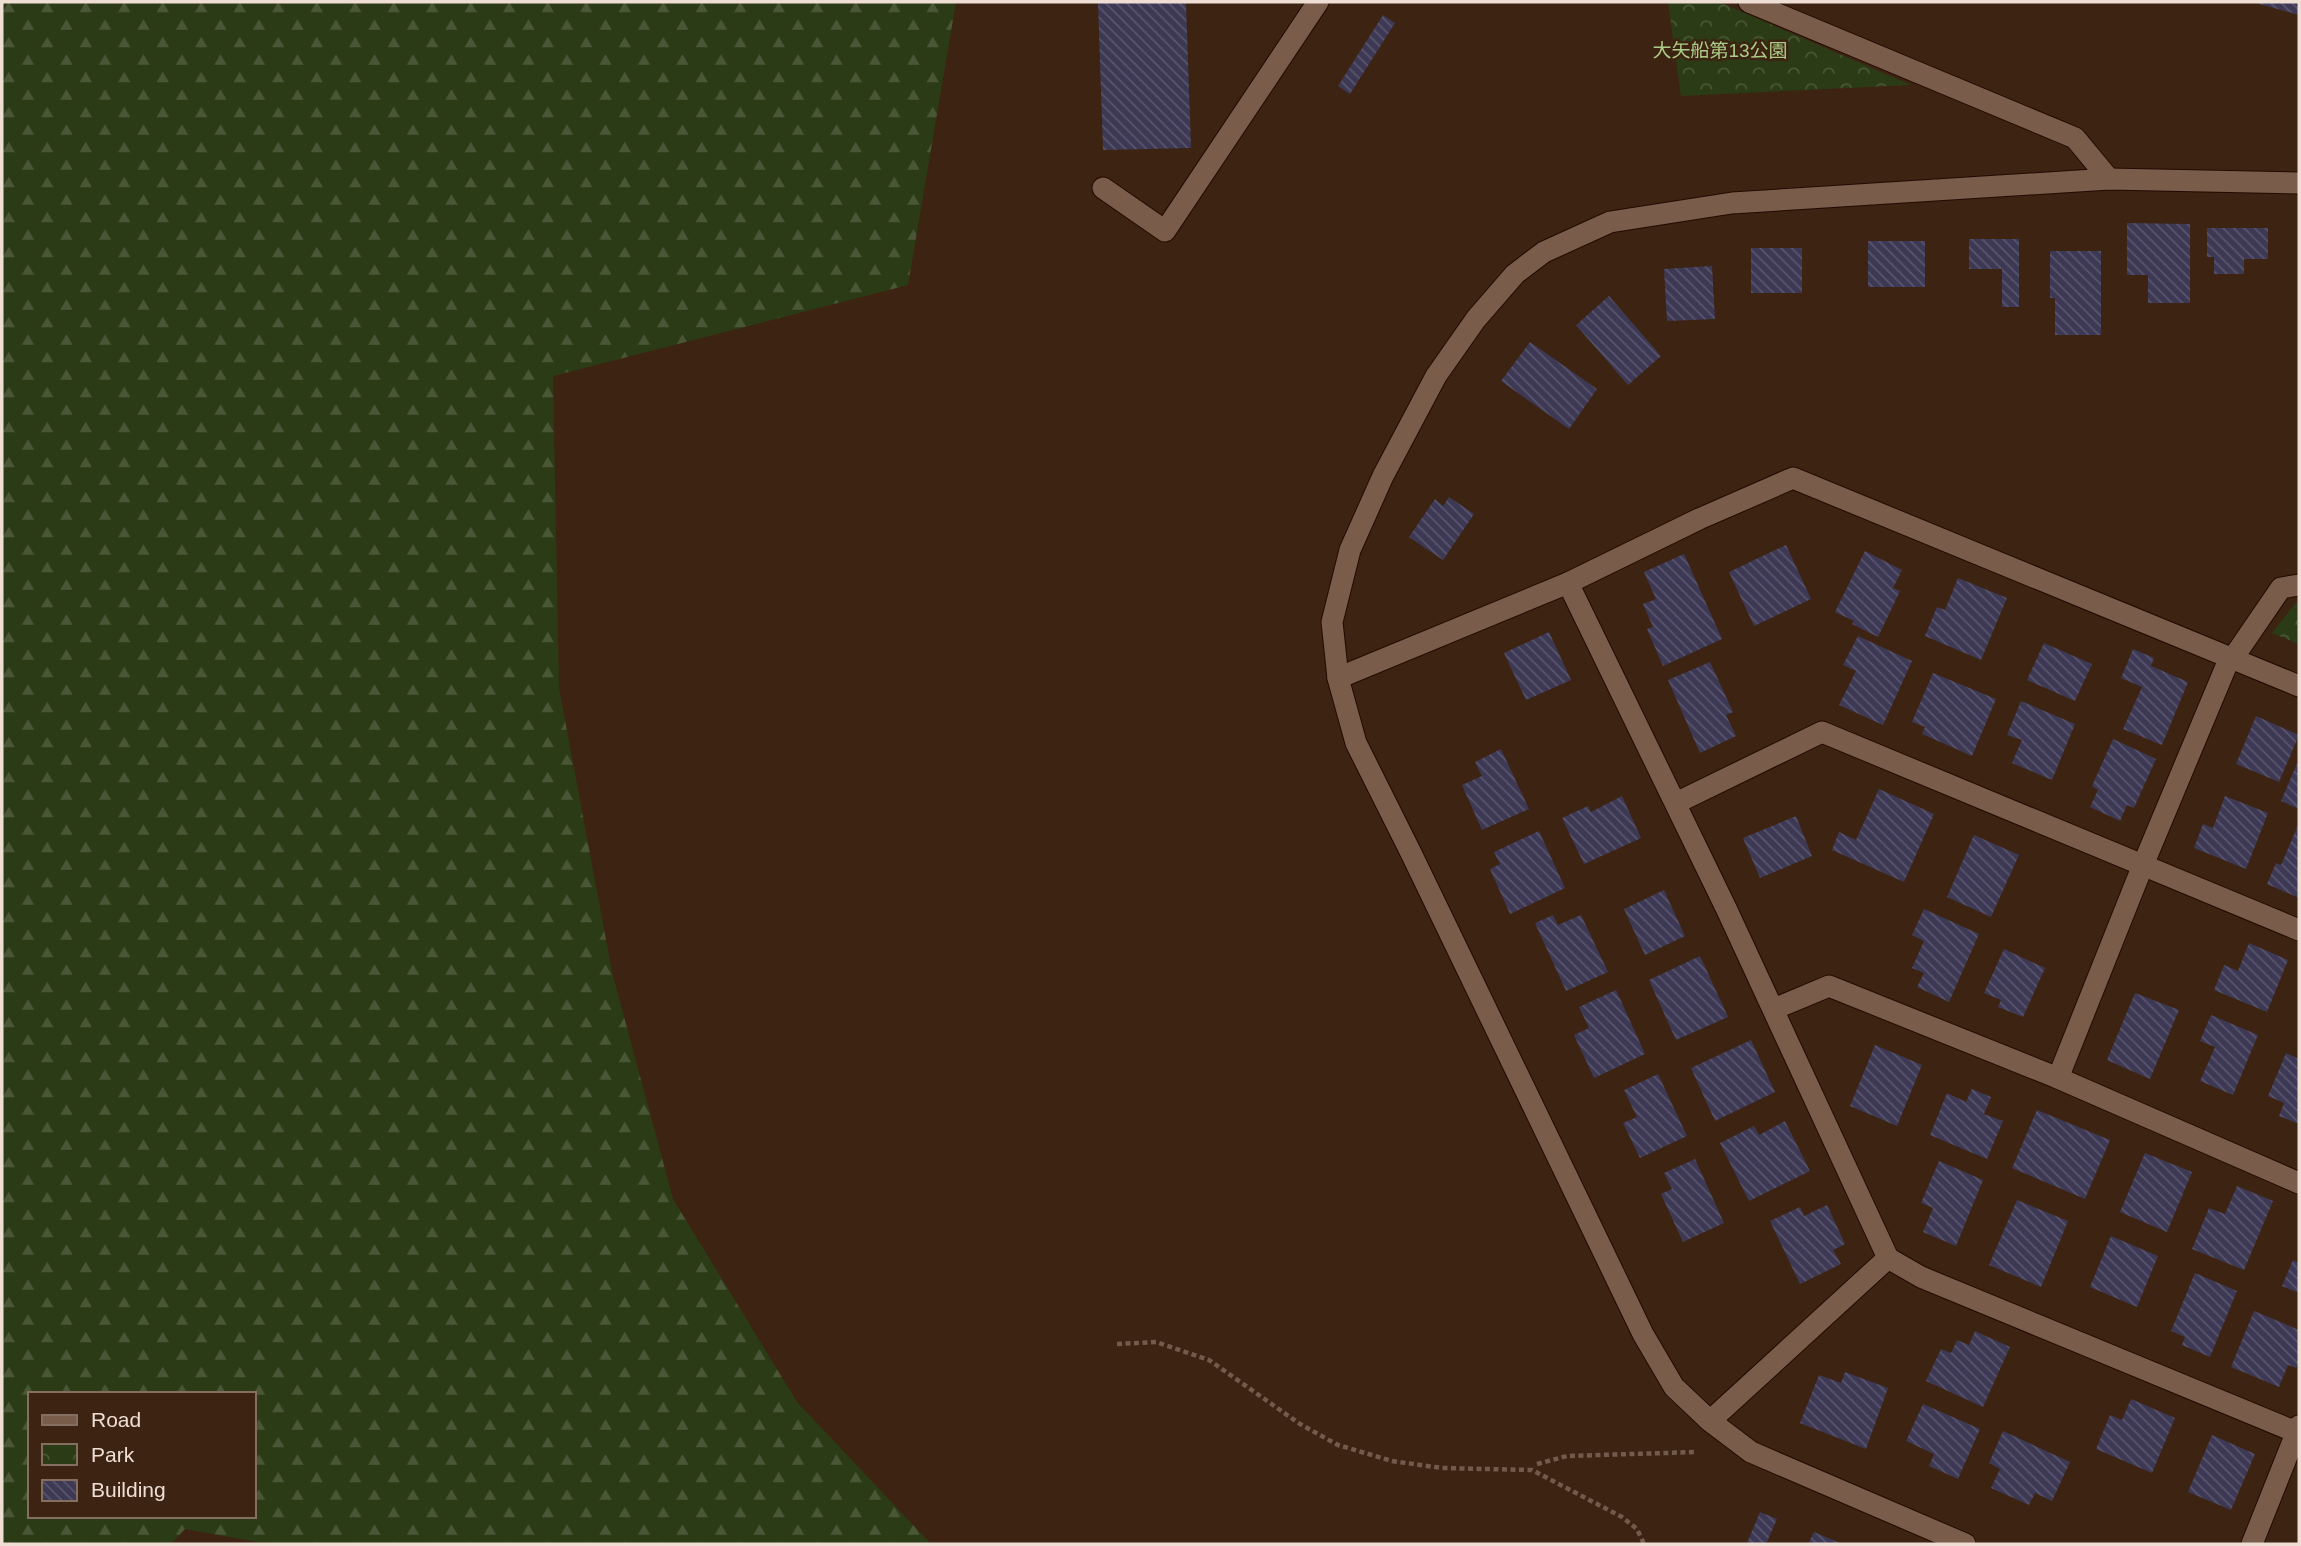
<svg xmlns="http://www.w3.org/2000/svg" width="2301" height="1546" viewBox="0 0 2301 1546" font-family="Arial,'Noto Sans JP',sans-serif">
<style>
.forest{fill:url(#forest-firs);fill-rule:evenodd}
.park{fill:url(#park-crowns)}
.building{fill:url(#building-back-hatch)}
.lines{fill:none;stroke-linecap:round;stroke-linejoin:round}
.street-casing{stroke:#220b00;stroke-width:23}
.secondary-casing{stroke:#220b00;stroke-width:23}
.path{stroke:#725b4c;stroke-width:4.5;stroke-dasharray:5 3.5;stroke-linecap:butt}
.street{stroke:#795c4a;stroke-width:21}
.secondary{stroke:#795c4a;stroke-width:21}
.labels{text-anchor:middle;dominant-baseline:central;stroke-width:5;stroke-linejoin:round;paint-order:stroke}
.park-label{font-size:19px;fill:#abcc86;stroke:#3c2312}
</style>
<defs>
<pattern id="forest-firs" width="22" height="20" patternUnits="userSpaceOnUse" patternTransform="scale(1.75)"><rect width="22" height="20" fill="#2b3b16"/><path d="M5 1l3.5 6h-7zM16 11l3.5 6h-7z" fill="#4a5737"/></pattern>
<pattern id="park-crowns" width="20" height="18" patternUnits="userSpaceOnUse" patternTransform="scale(1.75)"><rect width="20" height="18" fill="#2b3b16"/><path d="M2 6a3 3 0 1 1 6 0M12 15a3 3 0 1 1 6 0" fill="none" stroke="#4a5737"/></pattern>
<pattern id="building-back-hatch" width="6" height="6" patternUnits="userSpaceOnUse" patternTransform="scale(1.75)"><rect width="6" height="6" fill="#3d3955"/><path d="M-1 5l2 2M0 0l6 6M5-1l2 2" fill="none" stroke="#59556d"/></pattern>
</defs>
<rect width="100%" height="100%" fill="#3c2312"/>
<path class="forest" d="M2,2H956L908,285L553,376L559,688L612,972L673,1199L797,1402L931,1544H268L185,1529L171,1544H2ZM30,1394H254V1516H30Z"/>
<g class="park">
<polygon points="1668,2 1719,2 1911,85 1681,96"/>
<polygon points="2299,599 2299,644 2272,633"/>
</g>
<g class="building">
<polygon points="1098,2 1186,2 1191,148 1103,150"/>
<polygon points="2256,2 2299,2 2299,15 2256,3"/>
<polygon points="1383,15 1395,23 1350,94 1338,86"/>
<polygon points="2127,223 2190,224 2190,303 2148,303 2148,275 2127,275"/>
<polygon points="2207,228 2268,228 2268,259 2244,259 2244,274 2214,274 2214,257 2207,257"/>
<polygon points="1969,239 2019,239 2019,307 2002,307 2002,269 1969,269"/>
<rect x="1868" y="241" width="57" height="46"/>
<rect x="1751" y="248" width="51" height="45"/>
<polygon points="2050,251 2101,251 2101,335 2055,335 2055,298 2050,298"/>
<polygon points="1712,266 1715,319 1667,321 1664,269"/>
<polygon points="1609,296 1661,356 1628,385 1576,325"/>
<polygon points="1530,342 1597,389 1569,429 1501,381"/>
<polygon points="1449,497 1474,514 1443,560 1409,537 1435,499 1443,506"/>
<polygon points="1786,545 1811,599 1754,626 1729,572"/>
<polygon points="1865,551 1902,570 1893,588 1900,591 1878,637 1852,624 1854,621 1835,612"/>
<polygon points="1684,554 1722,639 1663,666 1647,629 1653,627 1643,604 1656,599 1644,572"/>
<polygon points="1958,578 2007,598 1981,660 1925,636 1937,607 1945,610"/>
<polygon points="1549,632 1571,680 1526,700 1504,653"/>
<polygon points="1858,636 1912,661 1883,725 1839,705 1856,671 1843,665"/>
<polygon points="2044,643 2092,664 2075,701 2027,680"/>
<polygon points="2133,649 2154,658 2151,666 2188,682 2162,745 2123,729 2142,687 2121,678"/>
<polygon points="1710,662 1733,712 1726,715 1736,736 1700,753 1668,680"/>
<polygon points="1933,673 1996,699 1972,756 1922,734 1925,727 1912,722"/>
<polygon points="2021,701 2075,724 2052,780 2012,763 2022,740 2007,735"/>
<polygon points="2256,716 2299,735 2279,782 2236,764"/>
<polygon points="2113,739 2156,759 2134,808 2127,805 2120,821 2090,807 2098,790 2092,786"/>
<polygon points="1501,749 1529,809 1482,830 1462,785 1482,776 1475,762"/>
<polygon points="2299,759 2299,809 2281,801"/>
<polygon points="1879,789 1934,814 1904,882 1832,850 1839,832 1856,840"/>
<polygon points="1622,796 1641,838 1584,864 1562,818 1588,806 1591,812"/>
<polygon points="2225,796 2268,813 2246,869 2194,848 2203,824 2213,828"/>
<polygon points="1796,816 1812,856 1760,878 1743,838"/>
<polygon points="2299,823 2299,898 2267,884 2276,863 2281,865"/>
<polygon points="1539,831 1565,888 1510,914 1490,869 1500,864 1494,852"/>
<polygon points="1974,835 2019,855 1991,917 1947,897"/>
<polygon points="1664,890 1685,936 1645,955 1624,909"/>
<polygon points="1924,909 1979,934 1949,1002 1917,987 1924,973 1912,968 1924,941 1912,935"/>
<polygon points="1553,915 1558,925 1581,915 1608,972 1566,991 1535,923"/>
<polygon points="2249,943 2288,960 2267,1012 2214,990 2224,965 2238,971"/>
<polygon points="2004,949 2045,968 2023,1017 1998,1007 2001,1000 1984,993"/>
<polygon points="1700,956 1728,1017 1676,1040 1649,980"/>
<polygon points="1616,990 1645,1054 1594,1078 1574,1035 1589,1028 1579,1007"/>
<polygon points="2135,993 2179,1010 2150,1079 2107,1060"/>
<polygon points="2211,1015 2258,1035 2233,1095 2200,1081 2215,1047 2200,1041"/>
<polygon points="1751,1040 1775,1092 1715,1121 1691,1068"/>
<polygon points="1875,1045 1922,1065 1897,1126 1850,1106"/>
<polygon points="2286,1053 2299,1059 2299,1124 2279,1116 2284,1103 2268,1096"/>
<polygon points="1658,1074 1687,1136 1640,1158 1623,1123 1637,1117 1624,1090"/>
<polygon points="1972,1089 1991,1097 1984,1114 2003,1121 1987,1159 1930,1135 1947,1093 1966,1102"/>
<polygon points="2037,1110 2110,1140 2085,1199 2012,1168"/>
<polygon points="1785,1121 1810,1171 1749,1201 1720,1143 1754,1126 1759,1135"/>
<polygon points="2145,1153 2192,1172 2167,1232 2120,1212"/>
<polygon points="1695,1159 1724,1223 1683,1242 1661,1194 1672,1189 1664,1173"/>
<polygon points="1939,1161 1983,1180 1956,1246 1923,1232 1933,1208 1921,1203"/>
<polygon points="2237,1186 2273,1201 2244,1270 2192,1249 2209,1208 2225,1214"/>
<polygon points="2017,1200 2068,1221 2041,1287 1989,1265"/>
<polygon points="1827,1205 1845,1244 1833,1250 1841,1264 1800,1284 1770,1221 1800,1207 1804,1216"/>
<polygon points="2111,1236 2158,1256 2137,1307 2090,1287"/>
<polygon points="2293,1260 2299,1263 2299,1293 2282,1286"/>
<polygon points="2195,1273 2237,1291 2210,1357 2182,1345 2185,1337 2171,1331"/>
<polygon points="2254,1311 2299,1330 2299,1362 2296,1368 2288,1365 2279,1387 2231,1367"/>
<polygon points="1975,1331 2010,1347 1983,1407 1926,1381 1941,1349 1951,1353 1957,1340 1969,1345"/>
<polygon points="1845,1372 1888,1388 1866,1449 1800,1423 1819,1375 1841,1383"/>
<polygon points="2131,1399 2175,1418 2152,1473 2096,1449 2110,1415 2122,1420"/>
<polygon points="1923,1404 1980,1429 1958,1479 1929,1466 1934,1454 1906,1441"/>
<polygon points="2003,1431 2070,1462 2052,1501 2035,1493 2029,1505 1991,1488 2000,1469 1989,1463"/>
<polygon points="2212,1435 2255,1454 2231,1510 2188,1492"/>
<polygon points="1760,1512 1777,1519 1766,1544 1750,1544 1747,1543"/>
<polygon points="1814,1532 1842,1544 1808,1544"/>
</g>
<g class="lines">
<g class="street-casing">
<g id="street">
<polyline points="1749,2 2075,138 2109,179"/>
<polyline points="1103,188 1165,231 1318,2"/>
<polyline points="1568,583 1726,908 1888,1258 1921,1277 2296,1432"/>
<polyline points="2233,658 2281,588 2299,585"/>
<polyline points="1338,678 1568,583 1699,519 1793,478 2299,686"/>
<polyline points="1676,803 1822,732 2299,930"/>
<polyline points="1774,1009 1829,986 2058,1078 2299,1183"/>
<polyline points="2058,1078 2143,865 2230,657"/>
<polyline points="1710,1421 1888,1258"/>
<polyline points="2252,1544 2299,1426"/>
</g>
</g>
<g class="secondary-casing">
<polyline id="secondary" points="1965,1544 1751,1452 1710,1421 1674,1387 1643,1334 1411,853 1356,743 1338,678 1332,622 1350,550 1383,476 1436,376 1476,319 1515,274 1544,252 1610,222 1732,203 2109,179 2299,183"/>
</g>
<g class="path">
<polyline points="1117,1344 1156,1342 1209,1360 1300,1424 1338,1445 1392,1461 1442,1468 1532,1470 1622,1517 1637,1529 1644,1544"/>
<polyline points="1537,1464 1567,1456 1697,1452"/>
</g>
<use href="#street" class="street"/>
<use href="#secondary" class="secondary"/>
</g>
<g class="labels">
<g class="park-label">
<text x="1720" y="50">大矢船第13公園</text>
</g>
</g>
<rect width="2301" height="1546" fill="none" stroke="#efded4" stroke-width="7"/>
<rect x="28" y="1392" width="228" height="126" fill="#3c2312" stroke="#846e60" stroke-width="2"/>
<rect x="42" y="1415" width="35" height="10" fill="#795c4a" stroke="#846e60" stroke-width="2"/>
<text x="91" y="1427" font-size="21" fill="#efded4">Road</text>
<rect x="42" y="1444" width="35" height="21" fill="url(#park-crowns)" stroke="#846e60" stroke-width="2"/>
<text x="91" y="1462" font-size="21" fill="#efded4">Park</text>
<rect x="42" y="1480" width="35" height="21" fill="url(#building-back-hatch)" stroke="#846e60" stroke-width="2"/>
<text x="91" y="1497" font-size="21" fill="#efded4">Building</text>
</svg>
